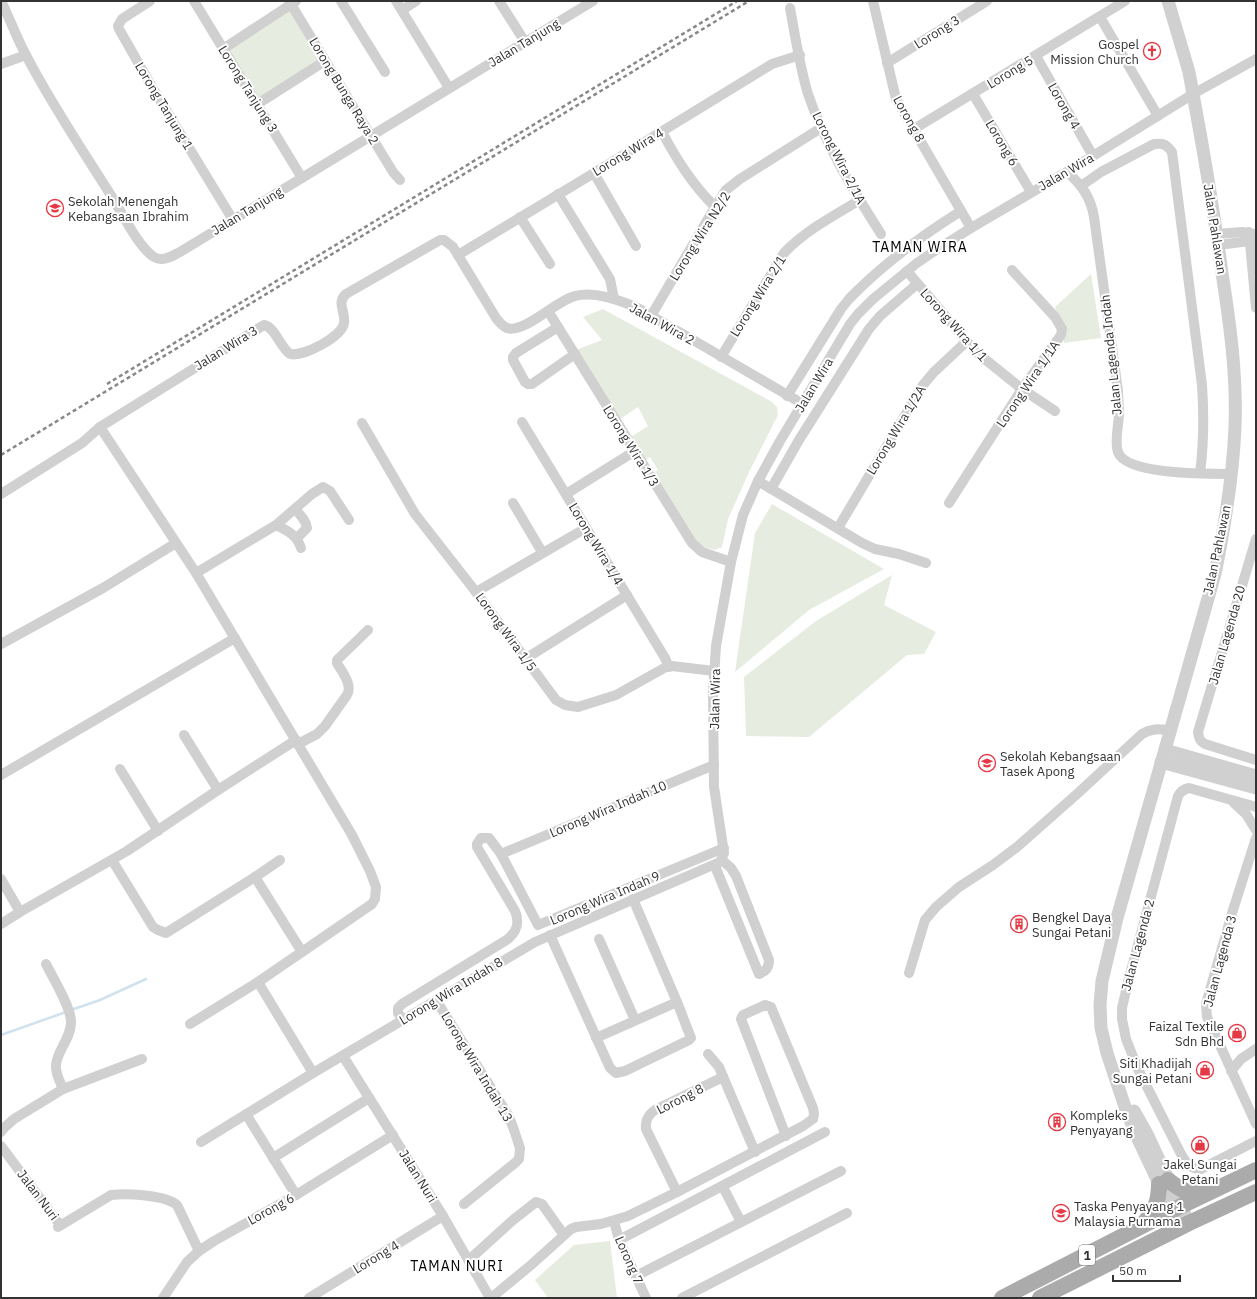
<svg xmlns="http://www.w3.org/2000/svg" width="1257" height="1299" viewBox="0 0 1257 1299" font-family="'IBM Plex Sans',sans-serif">
<style>
.green{fill:#e6ecdf}
.lines{fill:none;stroke-linecap:round;stroke-linejoin:round}
.stream{stroke:#cfe2ee;stroke-width:2.5}
.minor{stroke:#d0d0d0;stroke-width:10}
.tertiary{stroke:#d0d0d0;stroke-width:13}
.primary{stroke:#ababab;stroke-width:16}
.rail{stroke:#888;stroke-width:2.5;stroke-dasharray:4 3;stroke-linecap:butt}
.labels{text-anchor:middle;dominant-baseline:central;stroke-width:4;stroke-linejoin:round;paint-order:stroke}
.shield{fill:#fff;stroke:#707070;stroke-width:1}
.shield-label{font-size:12px;font-weight:bold;fill:#333}
.street-label{font-size:13px;fill:#333;stroke:#fff}
.poi-label{font-size:13px;fill:#333;stroke:#fff;text-anchor:start}
.neighbourhood-label{font-size:14px;letter-spacing:1px;fill:#000;stroke:#fff}
</style>
<rect width="100%" height="100%" fill="#fff"/>
<g class="green">
<polygon points="290,10 320,60 259,99 228,49"/>
<polygon points="1091,274 1101,338 1064,343 1063,327 1055,307"/>
<polygon points="603,309 772,402 777,407 778,415 750,470 728,519 722,547 715,550 698,546 653,473 658,470 650,457 645,460 631,437 648,426 638,407 620,419 576,350 602,340 583,317"/>
<polygon points="772,504 884,569 809,610 735,672 755,533"/>
<polygon points="892,575 884,605 936,632 924,654 907,655 809,737 746,736 744,677 816,621"/>
<polygon points="610,1241 617,1298 548,1298 535,1280 574,1245"/>
</g>
<g class="lines">
<g class="stream">
<polyline points="71,1010 100,1000 146,979"/>
<polyline points="1,1035 66,1012"/>
</g>
<g class="minor">
<path d="M1,1C10,19 17,39 27,57C52,105 83,151 112,197C122,213 139,248 154,257C163,262 172,256 180,252L593,1"/>
<polyline points="150,1 122,19 118,26 119,29 152,87 233,220"/>
<polyline points="194,1 302,178"/>
<polyline points="289,1 371,136 393,172 400,180"/>
<polyline points="341,1 385,72"/>
<polyline points="396,1 449,88"/>
<polyline points="499,1 525,42"/>
<polyline points="873,1 896,99 971,228"/>
<path d="M790,8C795,35 800,68 808,94C825,144 853,190 881,234"/>
<polyline points="402,10 416,1"/>
<polyline points="1100,17 1158,116"/>
<polyline points="223,49 296,1"/>
<polyline points="1036,56 1093,156"/>
<polyline points="887,63 987,1"/>
<polyline points="1,64 26,55"/>
<polyline points="973,94 1031,192"/>
<polyline points="256,105 325,61"/>
<polyline points="914,129 1125,1"/>
<path d="M662,132C677,160 692,184 715,207"/>
<path d="M1067,172C1082,185 1091,198 1094,217L1118,391C1118,399 1119,406 1119,413C1119,424 1114,442 1118,452C1126,475 1210,474 1231,474"/>
<polyline points="594,173 636,246"/>
<path d="M1081,186L1101,172L1154,144C1163,143 1166,144 1172,152L1202,385C1204,415 1204,443 1200,473"/>
<polyline points="558,194 610,279 614,299"/>
<polyline points="520,217 550,264"/>
<polyline points="1249,232 1256,308"/>
<polyline points="1217,234 1242,232 1254,234"/>
<polyline points="1218,245 1250,241 1256,238"/>
<polyline points="458,255 594,173 772,64 800,55"/>
<polyline points="907,271 976,352 1022,389 1055,411"/>
<polyline points="548,311 692,543 702,552 731,562"/>
<polyline points="651,316 715,207 726,190 740,179 821,128"/>
<polyline points="558,327 516,353 513,357 513,360 525,382 528,384 532,384 575,354"/>
<path d="M721,357L784,253C805,231 833,216 860,200"/>
<path d="M787,396L841,309L849,299C882,265 921,236 961,211"/>
<polyline points="522,422 665,658 669,667"/>
<polyline points="362,423 415,514 476,592 556,700 565,705 578,707 616,695 666,667 672,666 714,671"/>
<polyline points="100,427 196,573 352,835 370,871 376,887 375,899 372,904 258,982 190,1024"/>
<polyline points="758,481 862,543 875,549 899,554 926,563"/>
<polyline points="771,489 799,440 869,329 880,316 917,284"/>
<path d="M1,494L82,443L100,427L264,325C275,327 280,347 290,354C303,357 342,337 344,323C346,312 336,303 346,294L440,240H444L453,247L496,318C499,322 502,326 507,328C524,334 557,300 575,296C595,291 619,300 638,308L803,404"/>
<polyline points="566,494 635,451"/>
<polyline points="513,503 542,552"/>
<polyline points="949,503 1022,389 1061,335 1062,329 1055,317 1012,270"/>
<path d="M295,509C300,515 306,520 307,528L297,538"/>
<path d="M276,525C288,531 297,535 301,548"/>
<polyline points="838,528 923,385 934,372 966,342"/>
<path d="M1256,539L1198,732C1199,739 1200,741 1205,744L1256,760"/>
<polyline points="196,573 276,525 312,494 323,487 330,491 349,520"/>
<polyline points="476,592 586,528"/>
<polyline points="1,644 103,588 176,543"/>
<polyline points="525,659 627,595"/>
<polyline points="184,735 218,790"/>
<path d="M298,744L317,734L325,726L347,695C353,685 342,672 337,663V660L368,630"/>
<polyline points="120,769 158,831"/>
<polyline points="1,775 235,638"/>
<polyline points="1234,803 1246,814 1256,830"/>
<path d="M1256,807L1189,788C1184,789 1181,791 1178,796L1128,982L1122,1008V1019L1126,1039L1138,1069L1182,1156C1187,1164 1191,1169 1201,1169L1256,1141"/>
<polyline points="1256,838 1233,910 1206,1004 1207,1017 1256,1124"/>
<polyline points="501,854 714,765"/>
<polyline points="112,860 153,927 158,930 166,933 255,877 302,952"/>
<path d="M715,866L759,974C766,971 769,968 769,960L736,876L731,868L722,860"/>
<polyline points="255,877 280,860"/>
<polyline points="1,879 20,912"/>
<polyline points="1,924 20,912 127,851 218,790 296,740"/>
<polyline points="550,935 610,1068 616,1073 625,1071 689,1040 691,1038 677,1002 633,899"/>
<polyline points="599,939 635,1020"/>
<path d="M46,964C53,978 71,1007 71,1022C71,1039 57,1050 56,1065C55,1073 60,1081 63,1089"/>
<path d="M909,973L925,920L936,907L959,887L993,865L1017,847L1077,794L1142,734C1152,728 1159,729 1170,730"/>
<polyline points="258,982 313,1073"/>
<polyline points="436,1000 508,1115 513,1127 520,1148 519,1159 515,1163 464,1204"/>
<path d="M403,1020L398,1013V1008L402,1004L508,939C517,931 520,923 515,911L477,847V844L481,838H489L501,854L538,925L724,848"/>
<polyline points="596,1038 677,1002"/>
<polyline points="708,1054 719,1067 755,1152"/>
<polyline points="343,1056 443,1216 490,1298"/>
<polyline points="1231,1071 1241,1059 1256,1049"/>
<polyline points="246,1114 296,1195"/>
<polyline points="1,1132 5,1127 14,1119 63,1089 142,1059"/>
<polyline points="201,1142 313,1073 535,942 720,862 724,853 714,787 713,692 716,646 731,562 743,515 758,481 780,441 850,324 858,314 873,299 917,263 933,252 971,228 1080,164 1193,94 1256,59"/>
<polyline points="1,1146 60,1225"/>
<polyline points="273,1158 369,1098"/>
<polyline points="723,1187 741,1222"/>
<path d="M677,1192L646,1129C645,1120 648,1115 655,1110L723,1077"/>
<polyline points="614,1221 619,1240 646,1298"/>
<path d="M58,1227L111,1195C126,1193 165,1195 177,1205L199,1251"/>
<polyline points="619,1240 825,1132"/>
<polyline points="469,1260 513,1220 536,1202 542,1204 564,1235"/>
<polyline points="636,1276 841,1171"/>
<polyline points="163,1298 187,1262 199,1251 214,1241 296,1195 393,1135"/>
<polyline points="309,1298 443,1216"/>
<polyline points="491,1298 531,1265 571,1229 576,1227 601,1224 628,1216 677,1192 803,1126 813,1119 814,1114 813,1108 771,1007 765,1005 743,1015 741,1019 786,1136"/>
<polyline points="682,1298 847,1213"/>
</g>
<g class="tertiary">
<path d="M1168,1L1189,72L1193,94C1204,153 1214,213 1222,273C1230,324 1237,375 1235,427C1233,476 1225,525 1215,574L1117,918L1102,981L1100,1005L1101,1028L1107,1053L1126,1110L1138,1139L1180,1228"/>
<polyline points="1165,750 1256,776"/>
<polyline points="1161,762 1256,788"/>
<polyline points="1134,1111 1147,1134 1189,1223"/>
</g>
<g class="primary">
<path d="M1168,1180C1180,1190 1191,1195 1207,1193"/>
<path d="M1143,1224C1155,1210 1159,1202 1159,1184"/>
<polyline points="1002,1298 1181,1206 1256,1170"/>
<polyline points="1040,1298 1189,1223 1256,1192"/>
</g>
<g class="rail">
<polyline points="107,384 737,1"/>
<polyline points="1,455 749,1"/>
</g>
</g>
<defs>
<g id="church-ring" transform="scale(0.9)"><circle r="9.5" fill="#fff" stroke="#e63946" stroke-width="1.5"/><path d="M-1.2-6h2.4v3.5h3.3v2.4h-3.3V6h-2.4V-.1h-3.3v-2.4h3.3Z" fill="#e63946"/></g>
<g id="school-ring" transform="scale(0.9)"><circle r="9.5" fill="#fff" stroke="#e63946" stroke-width="1.5"/><path d="M0-5L7-2L0 1L-7-2ZM-4 1L0 2.5L4 1V4Q0 6-4 4Z" fill="#e63946"/></g>
<g id="building-ring" transform="scale(0.9)"><circle r="9.5" fill="#fff" stroke="#e63946" stroke-width="1.5"/><path d="M-4-6H4V6H1V3H-1V6H-4ZM-2.5-4.3h1.7v1.8h-1.7ZM.8-4.3h1.7v1.8H.8ZM-2.5-1h1.7V.8h-1.7ZM.8-1h1.7V.8H.8Z" fill="#e63946"/></g>
<g id="shop-ring" transform="scale(0.9)"><circle r="9.5" fill="#fff" stroke="#e63946" stroke-width="1.5"/><path d="M-5-2.5h2.3a2.7 3.5 0 0 1 5.4 0H5L5.5 6h-11ZM-1.5-2.5h3a1.5 2.3 0 0 0-3 0Z" fill="#e63946"/></g>
</defs>
<g fill-rule="evenodd">
<use href="#church-ring" x="1152" y="51"/>
<use href="#school-ring" x="55" y="208"/>
<use href="#school-ring" x="987" y="763"/>
<use href="#building-ring" x="1019" y="924"/>
<use href="#shop-ring" x="1237" y="1033"/>
<use href="#shop-ring" x="1205" y="1070"/>
<use href="#building-ring" x="1057" y="1122"/>
<use href="#shop-ring" x="1200" y="1145"/>
<use href="#school-ring" x="1061" y="1213"/>
</g>
<g class="labels">
<rect class="shield" x="1079" y="1245" width="16" height="20" rx="3"/>
<g class="shield-label">
<text x="1087" y="1255">1</text>
</g>
<g class="street-label">
<text transform="translate(937 32) rotate(-32)">Lorong 3</text>
<text transform="translate(524 43) rotate(-31)">Jalan Tanjung</text>
<text transform="translate(1010 72) rotate(-31)">Lorong 5</text>
<text transform="translate(248 89) rotate(58)">Lorong Tanjung 3</text>
<text transform="translate(344 91) rotate(59)">Lorong Bunga Raya 2</text>
<text transform="translate(164 106) rotate(59)">Lorong Tanjung 1</text>
<text transform="translate(1064 106) rotate(60)">Lorong 4</text>
<text transform="translate(909 119) rotate(61)">Lorong 8</text>
<text transform="translate(1002 143) rotate(59)">Lorong 6</text>
<text transform="translate(628 152) rotate(-31)">Lorong Wira 4</text>
<text transform="translate(839 158) rotate(63)">Lorong Wira 2/1A</text>
<text transform="translate(1066 172) rotate(-30)">Jalan Wira</text>
<text transform="translate(247 211) rotate(-31)">Jalan Tanjung</text>
<text transform="translate(1215 229) rotate(81)">Jalan Pahlawan</text>
<text transform="translate(700 236) rotate(-58)">Lorong Wira N2/2</text>
<text transform="translate(758 296) rotate(-58)">Lorong Wira 2/1</text>
<text transform="translate(662 324) rotate(29)">Jalan Wira 2</text>
<text transform="translate(954 325) rotate(48)">Lorong Wira 1/1</text>
<text transform="translate(226 348) rotate(-32)">Jalan Wira 3</text>
<text transform="translate(1111 355) rotate(-96)">Jalan Lagenda Indah</text>
<text transform="translate(1028 384) rotate(-56)">Lorong Wira 1/1A</text>
<text transform="translate(814 385) rotate(-59)">Jalan Wira</text>
<text transform="translate(896 430) rotate(-59)">Lorong Wira 1/2A</text>
<text transform="translate(631 446) rotate(58)">Lorong Wira 1/3</text>
<text transform="translate(596 544) rotate(59)">Lorong Wira 1/4</text>
<text transform="translate(1217 550) rotate(-78)">Jalan Pahlawan</text>
<text transform="translate(506 632) rotate(54)">Lorong Wira 1/5</text>
<text transform="translate(1227 635) rotate(-74)">Jalan Lagenda 20</text>
<text transform="translate(715 699) rotate(-89)">Jalan Wira</text>
<text transform="translate(608 809) rotate(-23)">Lorong Wira Indah 10</text>
<text transform="translate(605 898) rotate(-23)">Lorong Wira Indah 9</text>
<text transform="translate(1138 945) rotate(-75)">Jalan Lagenda 2</text>
<text transform="translate(1220 961) rotate(-75)">Jalan Lagenda 3</text>
<text transform="translate(451 991) rotate(-31)">Lorong Wira Indah 8</text>
<text transform="translate(477 1067) rotate(59)">Lorong Wira Indah 13</text>
<text transform="translate(680 1099) rotate(-27)">Lorong 8</text>
<text transform="translate(418 1176) rotate(58)">Jalan Nuri</text>
<text transform="translate(38 1195) rotate(53)">Jalan Nuri</text>
<text transform="translate(271 1209) rotate(-29)">Lorong 6</text>
<text transform="translate(376 1257) rotate(-31)">Lorong 4</text>
<text transform="translate(629 1260) rotate(66)">Lorong 7</text>
</g>
<g class="poi-label">
<text x="1139" y="44" text-anchor="end">Gospel<tspan x="1139" dy="15">Mission Church</tspan></text>
<text x="68" y="201">Sekolah Menengah<tspan x="68" dy="15">Kebangsaan Ibrahim</tspan></text>
<text x="1000" y="756">Sekolah Kebangsaan<tspan x="1000" dy="15">Tasek Apong</tspan></text>
<text x="1032" y="917">Bengkel Daya<tspan x="1032" dy="15">Sungai Petani</tspan></text>
<text x="1224" y="1026" text-anchor="end">Faizal Textile<tspan x="1224" dy="15">Sdn Bhd</tspan></text>
<text x="1192" y="1063" text-anchor="end">Siti Khadijah<tspan x="1192" dy="15">Sungai Petani</tspan></text>
<text x="1070" y="1115">Kompleks<tspan x="1070" dy="15">Penyayang</tspan></text>
<text x="1200" y="1164" text-anchor="middle">Jakel Sungai<tspan x="1200" dy="15">Petani</tspan></text>
<text x="1074" y="1206">Taska Penyayang 1<tspan x="1074" dy="15">Malaysia Purnama</tspan></text>
</g>
<g class="neighbourhood-label">
<text x="920" y="247">TAMAN WIRA</text>
<text x="457" y="1266">TAMAN NURI</text>
</g>
</g>
<rect width="1257" height="1299" fill="none" stroke="#333333" stroke-width="4"/>
<path d="M1113 1275v6h67v-6" fill="none" stroke="#333333" stroke-width="2"/>
<text x="1119" y="1275" font-size="12" fill="#333333" stroke="#ffffff" stroke-width="3" paint-order="stroke">50 m</text>
</svg>
